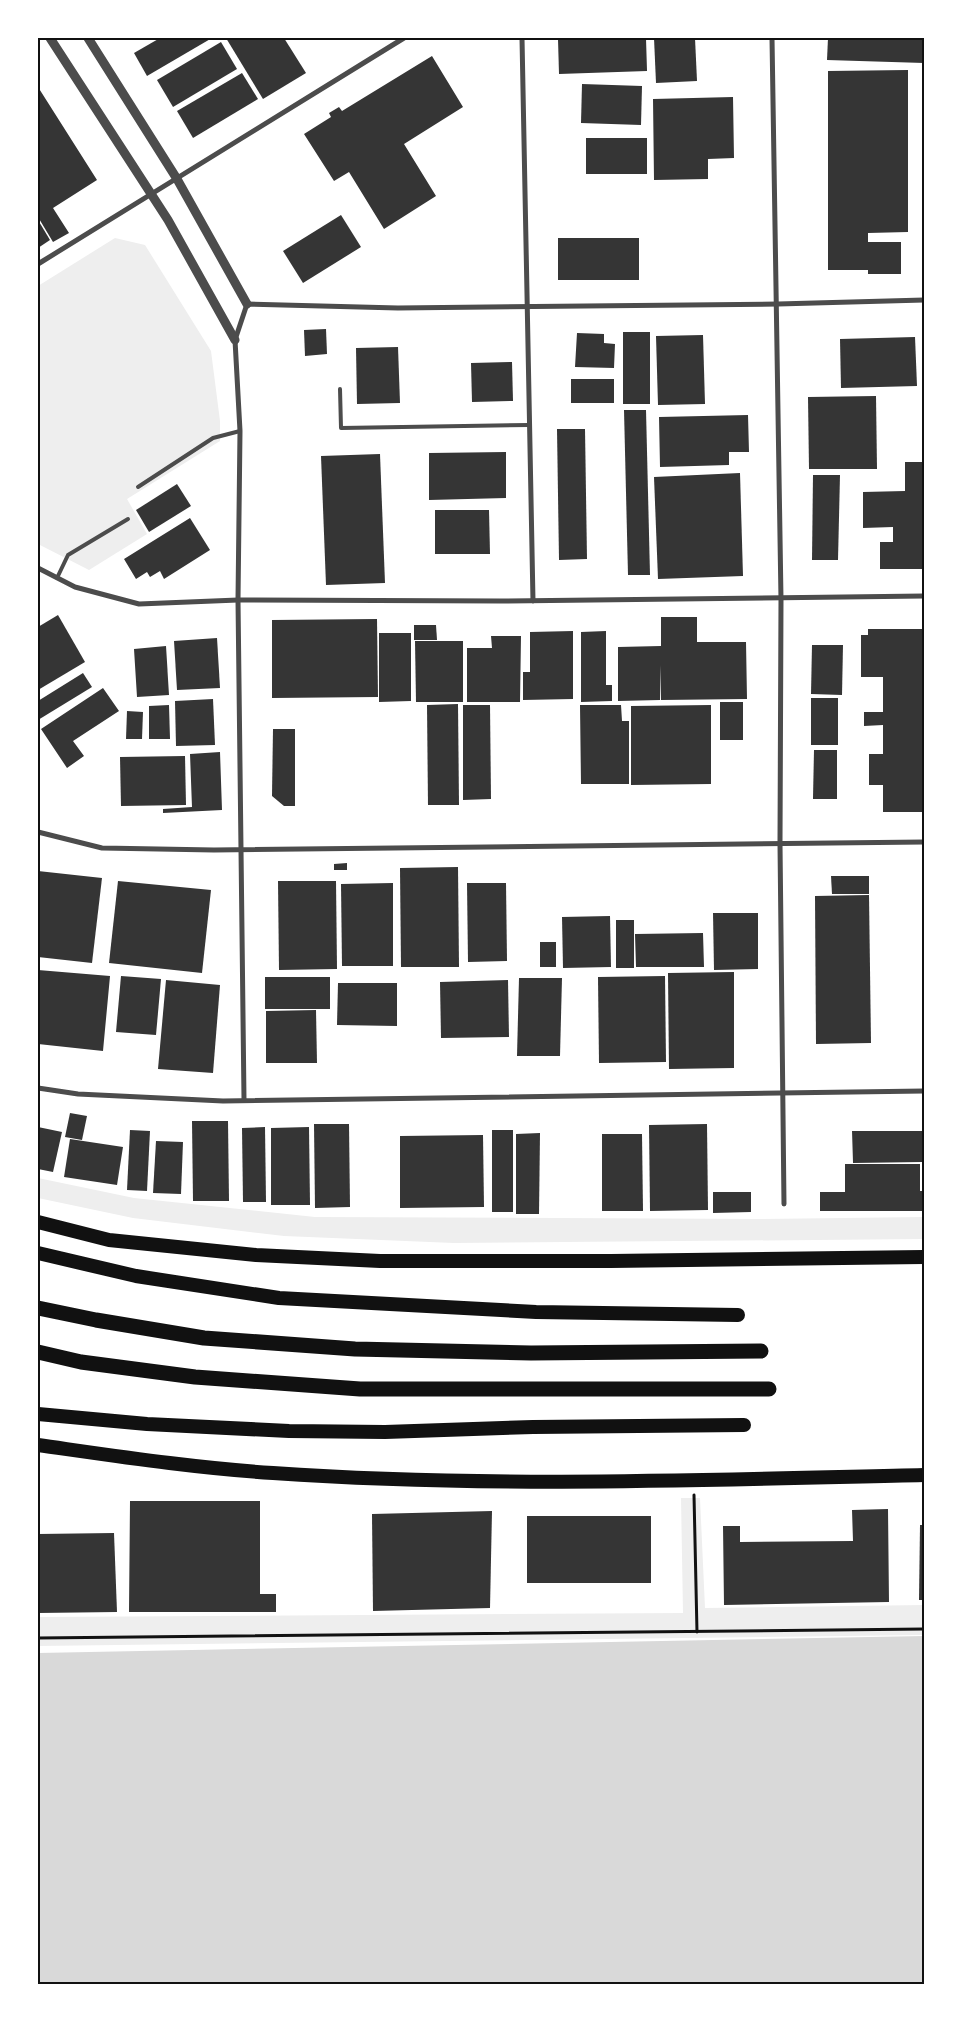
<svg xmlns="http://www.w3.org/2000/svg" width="962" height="2022" viewBox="0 0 962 2022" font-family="Montserrat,sans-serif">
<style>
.green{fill:#eee}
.water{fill:#d9d9d9}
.building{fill:#353535}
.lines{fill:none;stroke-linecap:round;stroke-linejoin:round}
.path{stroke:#111;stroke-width:3}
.service{stroke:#4c4c4c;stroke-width:4}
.minor{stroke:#4c4c4c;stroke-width:5}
.tertiary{stroke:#4c4c4c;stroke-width:9}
.trunk{stroke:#111;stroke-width:14}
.motorway{stroke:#111;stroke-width:15}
.neatline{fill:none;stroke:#111;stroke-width:2}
</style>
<rect width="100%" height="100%" fill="#fff"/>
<g class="green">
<polygon points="115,238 145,245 211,351 220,421 220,441 127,499 147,534 89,570 38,544 38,286"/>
<polygon points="38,1178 134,1198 315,1217 761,1219 924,1217 924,1239 454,1243 284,1236 133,1218 38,1198"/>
<polygon points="681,1498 700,1498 705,1608 924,1605 924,1635 38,1646 38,1617 683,1613"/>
</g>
<polygon class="water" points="924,1636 924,1984 38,1984 38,1653"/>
<g class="building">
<polygon points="160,38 212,38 147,76 134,53"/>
<polygon points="226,38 284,38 306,73 263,99"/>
<polygon points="646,38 647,71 559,74 558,39"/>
<polygon points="654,38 695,38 697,81 656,83"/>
<polygon points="828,38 924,38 924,63 827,60"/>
<polygon points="221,42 237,69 173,107 157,80"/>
<polygon points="432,56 463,107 404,144 436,196 384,229 349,172 334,181 304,134 331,117 329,113 339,107 342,111"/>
<polygon points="908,70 908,232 868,233 868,242 901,242 901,274 868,274 868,270 828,270 828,71"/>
<polygon points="242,73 258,99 193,138 177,111"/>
<polygon points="582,84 642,86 641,125 581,123"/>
<polygon points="38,87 97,180 53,208 69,233 53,242 38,217"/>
<polygon points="733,97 734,158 708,159 708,179 654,180 653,99"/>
<rect x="586" y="138" width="61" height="36"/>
<polygon points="341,215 361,247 303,283 283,251"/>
<polygon points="38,220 50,240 38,248"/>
<rect x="558" y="238" width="81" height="42"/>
<polygon points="326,329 327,354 305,356 304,330"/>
<rect x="623" y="332" width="27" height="72"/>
<polygon points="577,333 604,334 604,343 615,344 614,368 575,367"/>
<polygon points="703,335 705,404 658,405 656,336"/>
<polygon points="915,337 917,386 841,388 840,339"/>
<polygon points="398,347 400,403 357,404 356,348"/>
<polygon points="512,362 513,401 472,402 471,363"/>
<rect x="571" y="379" width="43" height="24"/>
<polygon points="876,396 877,469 809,469 808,397"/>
<polygon points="624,410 646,410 650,575 628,575"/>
<polygon points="748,415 749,452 729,452 729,465 660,467 659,417"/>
<polygon points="557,429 585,429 587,559 559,560"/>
<polygon points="506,452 506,498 429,500 429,453"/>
<polygon points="380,454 385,583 326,585 321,456"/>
<polygon points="905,462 922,462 923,569 880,569 880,542 893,542 893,527 863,528 863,492 905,491"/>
<polygon points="740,473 743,576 658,579 654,477"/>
<polygon points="813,475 840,475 838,560 812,560"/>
<polygon points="177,484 191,506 149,532 136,510"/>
<polygon points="435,510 489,510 490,554 435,554"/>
<polygon points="190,518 210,550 164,579 160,571 150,577 147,572 136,579 124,559"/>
<polygon points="58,615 85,662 38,690 38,627"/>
<polygon points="661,617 697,617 697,642 746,642 747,699 661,700 660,665 660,700 618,701 618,647 661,646"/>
<polygon points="377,619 378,697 272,698 272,620"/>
<polygon points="414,625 436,625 437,640 414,640"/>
<polygon points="868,629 924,629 924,812 883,812 883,785 869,785 869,754 883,754 883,725 864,726 864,712 883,712 883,677 861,677 861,635 868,635"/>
<polygon points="573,631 573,699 523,700 523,672 530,672 530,632"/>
<polygon points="606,631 606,685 612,685 612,701 581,702 581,632"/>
<polygon points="379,633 411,633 411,701 379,702"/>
<polygon points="491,636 521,636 520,702 467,702 467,648 492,648"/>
<polygon points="217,638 220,688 177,690 174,641"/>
<polygon points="415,641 463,641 463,702 416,702"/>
<polygon points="812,645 843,645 842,695 811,694"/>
<polygon points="166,646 169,695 137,697 134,649"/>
<polygon points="83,673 92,687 38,720 38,701"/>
<polygon points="103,688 119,711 73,741 84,756 67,768 41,729"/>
<rect x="811" y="698" width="27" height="47"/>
<polygon points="213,699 215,745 176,746 175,701"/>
<rect x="720" y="702" width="23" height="38"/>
<polygon points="458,704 459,805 428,805 427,705"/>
<polygon points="169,705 170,739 149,739 149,706"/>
<polygon points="463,705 490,705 491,799 463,800"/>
<polygon points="580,705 621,705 622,721 629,721 629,784 581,784"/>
<polygon points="711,705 711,784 631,785 631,706"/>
<polygon points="127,711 143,712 142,739 126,739"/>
<polygon points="273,729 295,729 295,806 284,806 272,796"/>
<polygon points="814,750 837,750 837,799 813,799"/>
<polygon points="220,752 222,810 163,813 163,809 192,807 190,754"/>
<polygon points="185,756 186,805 121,806 120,757"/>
<polygon points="347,863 347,870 334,870 334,864"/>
<polygon points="458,867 459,967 401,967 400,868"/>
<polygon points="38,871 102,878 92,963 38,957"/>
<polygon points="831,876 869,876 869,894 832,894"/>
<polygon points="118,881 211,890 202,973 109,963"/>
<polygon points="278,881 336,881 337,969 279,970"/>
<polygon points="393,883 393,966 342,966 341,884"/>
<polygon points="467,883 506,883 507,961 468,962"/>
<polygon points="869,895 871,1043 816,1044 815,896"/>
<polygon points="713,913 758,913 758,969 714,970"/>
<polygon points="610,916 611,967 563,968 562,917"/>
<rect x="616" y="920" width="18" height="48"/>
<polygon points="703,933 704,967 636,967 635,934"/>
<rect x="540" y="942" width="16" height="25"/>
<polygon points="38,970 110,976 103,1051 38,1044"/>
<polygon points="734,972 734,1068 669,1069 668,973"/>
<polygon points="121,976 161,979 156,1035 116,1032"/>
<polygon points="665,976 666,1062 599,1063 598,977"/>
<rect x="265" y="977" width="65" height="32"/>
<polygon points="519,978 562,978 560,1056 517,1056"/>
<polygon points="166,980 220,985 213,1073 158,1069"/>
<polygon points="508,980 509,1037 441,1038 440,982"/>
<polygon points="338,983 397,983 397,1026 337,1025"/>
<polygon points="316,1010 317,1063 266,1063 266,1011"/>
<polygon points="70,1113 87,1116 82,1140 65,1137"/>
<polygon points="192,1121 228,1121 229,1201 193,1201"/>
<polygon points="314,1124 349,1124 350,1207 315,1208"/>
<polygon points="707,1124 708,1210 650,1211 649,1125"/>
<polygon points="38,1127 62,1132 53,1172 38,1169"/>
<polygon points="265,1127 266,1202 243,1202 242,1128"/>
<polygon points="309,1127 310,1205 271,1205 271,1128"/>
<polygon points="130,1130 150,1131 147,1191 127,1190"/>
<rect x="492" y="1130" width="21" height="82"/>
<polygon points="852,1131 922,1131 922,1162 853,1163"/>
<polygon points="540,1133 539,1214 516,1214 516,1134"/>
<polygon points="602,1134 642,1134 643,1211 602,1211"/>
<polygon points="483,1135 484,1207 400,1208 400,1136"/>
<polygon points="70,1139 123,1147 117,1185 64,1177"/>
<polygon points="156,1141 183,1142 181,1194 153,1193"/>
<polygon points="845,1164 920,1164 920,1191 923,1191 923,1211 820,1211 820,1192 845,1192"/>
<polygon points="713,1192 751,1192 751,1212 713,1213"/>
<polygon points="130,1501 260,1501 260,1594 276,1594 276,1612 129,1612"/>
<polygon points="888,1509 889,1602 724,1605 723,1526 740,1526 740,1542 853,1541 852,1510"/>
<polygon points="492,1511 490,1608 373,1611 372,1514"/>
<rect x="527" y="1516" width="124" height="67"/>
<polygon points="920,1525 924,1525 924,1600 919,1600"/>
<polygon points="114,1533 117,1612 38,1613 38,1534"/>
</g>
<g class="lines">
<g class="path">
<polyline points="694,1495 697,1632"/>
<polyline points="38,1638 924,1629"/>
</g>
<g class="service">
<polyline points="340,389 341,428 529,425"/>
<polyline points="138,487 213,438 240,431"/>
<polyline points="57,578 68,555 128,519"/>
</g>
<g class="minor">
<polyline points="522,38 533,601"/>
<polyline points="772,38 781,599 780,844 784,1204"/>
<polyline points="38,264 404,38"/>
<polyline points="38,568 75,587 139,604 238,600 500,601 924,596"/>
<polyline points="38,832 102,848 214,850 924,842"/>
<polyline points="38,1088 78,1094 223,1101 924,1091"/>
<polyline points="244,1099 238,600 240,431 235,340 247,304 398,308 778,304 924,300"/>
</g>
<g class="tertiary">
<polyline points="50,38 168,220 235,340"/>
<polyline points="88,38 177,179 247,304"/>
</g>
<g class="trunk">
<polyline points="38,1222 109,1240 256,1255 380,1261 611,1261 924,1257"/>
<polyline points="38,1253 136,1276 279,1298 536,1312 738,1315"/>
<polyline points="38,1414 147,1424 289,1431 385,1432 533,1427 744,1425"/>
<path d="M38,1445C116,1456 194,1468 273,1473C488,1488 708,1480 924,1475"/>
</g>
<g class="motorway">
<polyline points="38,1308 96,1320 204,1338 355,1349 531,1353 761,1351"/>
<polyline points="38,1352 81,1362 195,1377 360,1389 769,1389"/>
</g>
</g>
<rect width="962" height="2022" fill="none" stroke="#ffffff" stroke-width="78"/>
<rect x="39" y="39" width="884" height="1944" class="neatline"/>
</svg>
